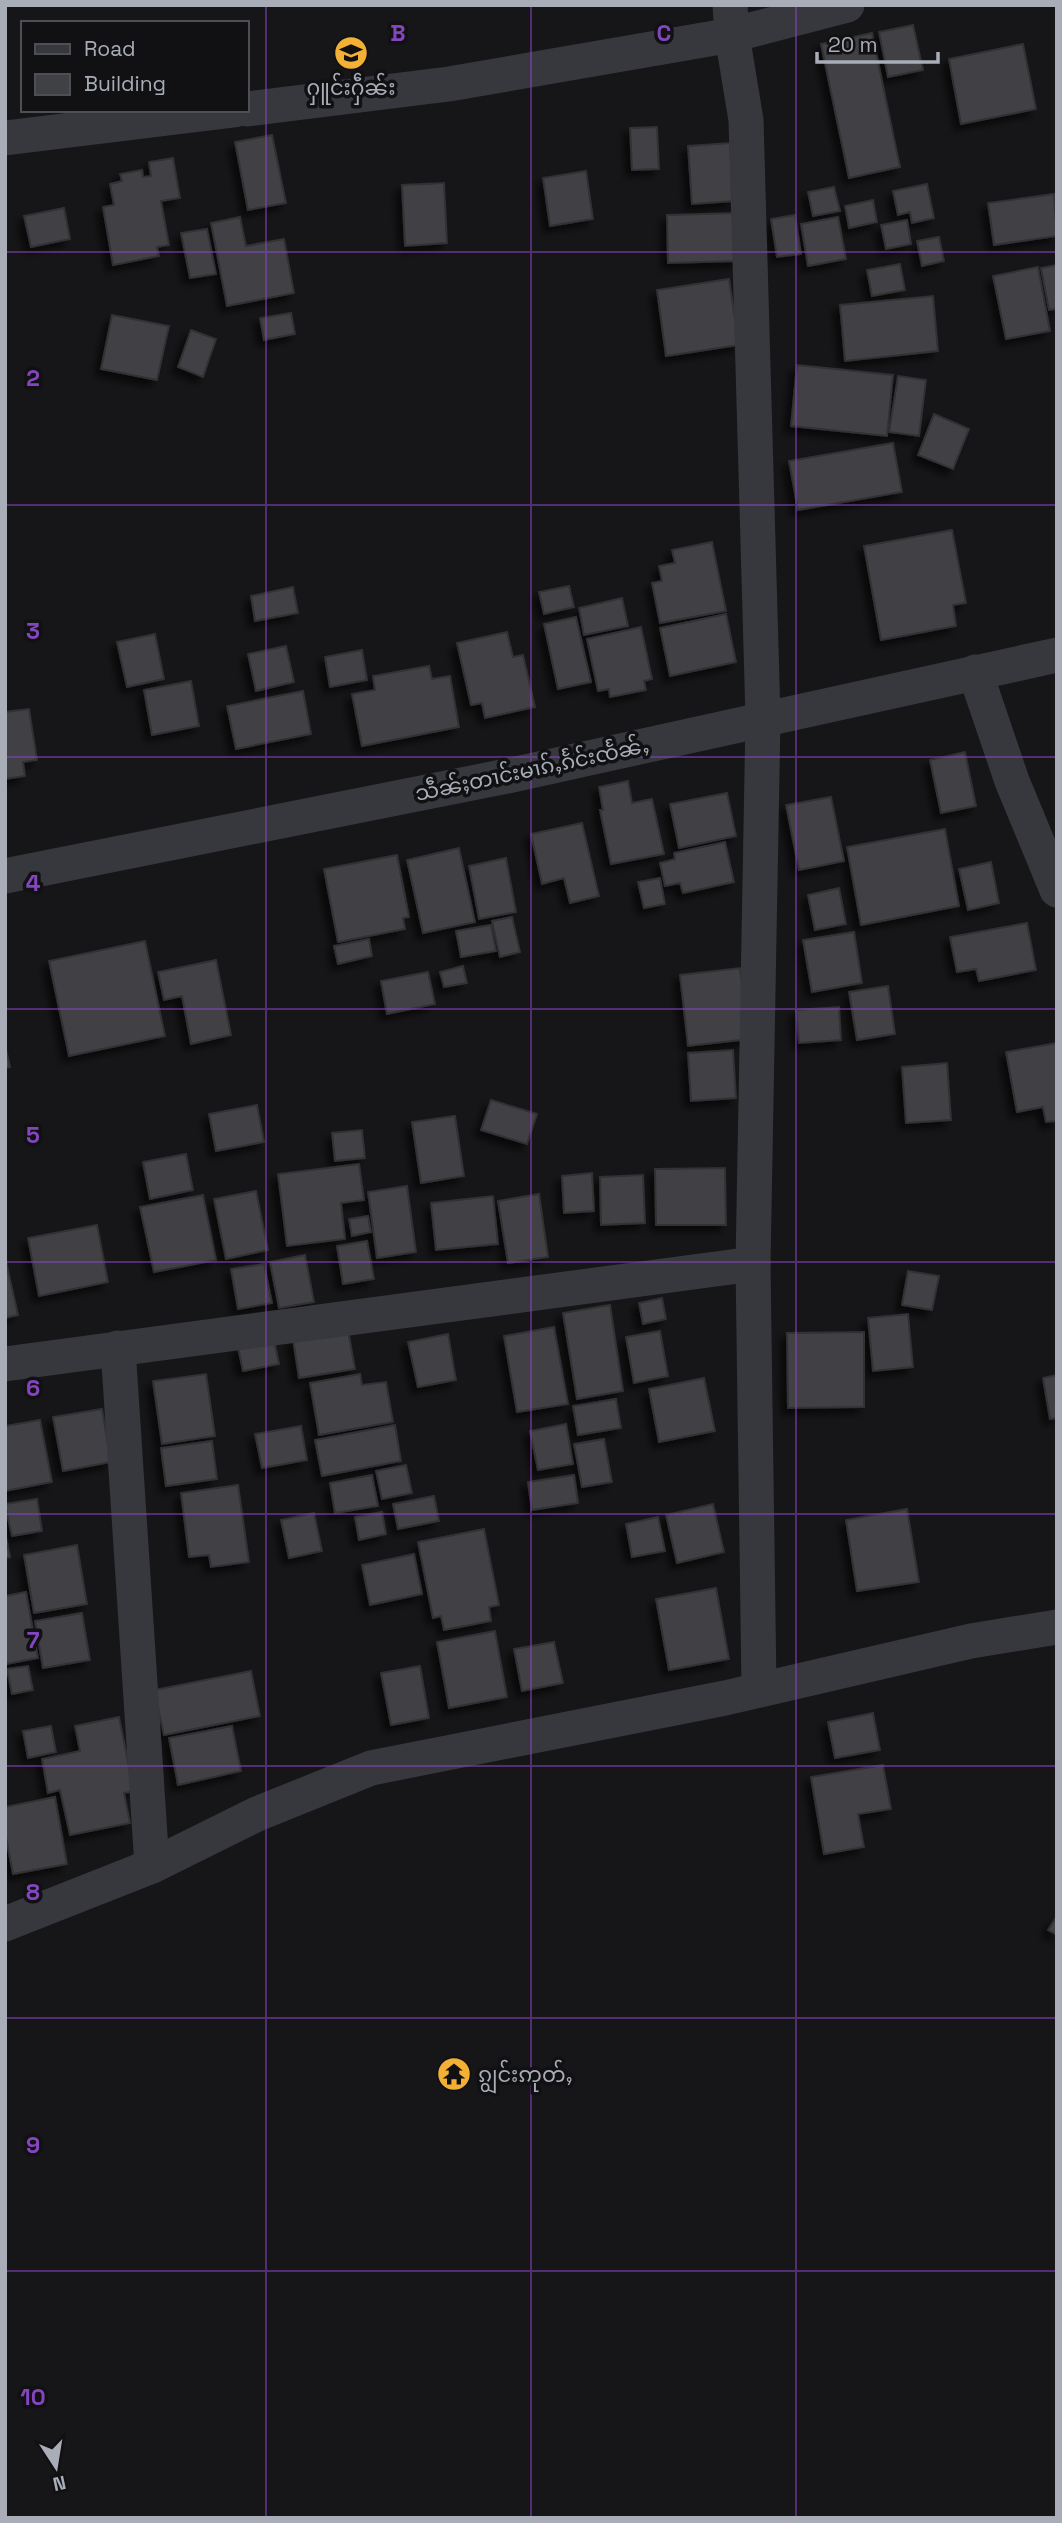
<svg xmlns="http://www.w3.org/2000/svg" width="1062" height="2523" viewBox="0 0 1062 2523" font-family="'Space Grotesk','Noto Sans Myanmar',sans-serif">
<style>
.building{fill:#404145;stroke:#303034;stroke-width:2;filter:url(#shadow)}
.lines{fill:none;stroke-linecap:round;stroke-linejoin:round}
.minor{stroke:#37383d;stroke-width:35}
.grid{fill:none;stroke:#8446be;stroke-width:2;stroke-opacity:0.55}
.labels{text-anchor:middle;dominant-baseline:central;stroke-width:7;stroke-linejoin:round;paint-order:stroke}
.poi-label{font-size:21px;fill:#a8adb8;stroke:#111113}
.street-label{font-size:21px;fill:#a8adb8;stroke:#111113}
.grid-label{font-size:23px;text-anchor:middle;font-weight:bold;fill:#8446be;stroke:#111113;stroke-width:7;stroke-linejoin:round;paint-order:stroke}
</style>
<defs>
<filter id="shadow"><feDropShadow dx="-6" dy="6" stdDeviation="3.5" flood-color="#0009"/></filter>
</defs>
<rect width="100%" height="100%" fill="#161618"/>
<g class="building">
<polygon points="913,25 923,70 888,77 879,32"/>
<polygon points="872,33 900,167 849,178 821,44"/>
<polygon points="1023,44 1036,109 961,124 949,59"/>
<polygon points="657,127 659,169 632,170 630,128"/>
<polygon points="272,135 286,203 248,210 235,142"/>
<polygon points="730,143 734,201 692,204 688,146"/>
<polygon points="173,158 180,198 161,201 169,245 157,247 159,256 113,265 103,207 114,205 110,184 122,181 120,174 142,170 143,177 151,176 149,162"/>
<polygon points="586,171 593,219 550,226 543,178"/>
<polygon points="444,183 447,243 405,246 402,185"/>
<polygon points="927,184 934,218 912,223 910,212 898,215 893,191"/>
<polygon points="834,187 840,211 813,216 808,192"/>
<polygon points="1054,194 1057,236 994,245 988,203"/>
<polygon points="873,200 877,222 849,228 845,206"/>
<polygon points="64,208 70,239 31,247 24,216"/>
<polygon points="737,213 738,261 668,263 667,215"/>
<polygon points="795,215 801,254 777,257 771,219"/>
<polygon points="240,217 246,246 284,239 294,293 227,306 211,223"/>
<polygon points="838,217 846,259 808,266 801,224"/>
<polygon points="907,220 911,244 886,249 881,225"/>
<polygon points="207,229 216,274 190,278 181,233"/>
<polygon points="939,237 944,261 922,266 917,241"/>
<polygon points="900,264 905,290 872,296 867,270"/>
<polygon points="1057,265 1057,309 1049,310 1041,268"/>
<polygon points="1038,267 1050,331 1006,339 993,276"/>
<polygon points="729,279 739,345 666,356 657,290"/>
<polygon points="933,296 938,351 845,361 840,305"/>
<polygon points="291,313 295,334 264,340 260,318"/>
<polygon points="112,315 169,326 157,380 101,369"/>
<polygon points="191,330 216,339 203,377 178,367"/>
<polygon points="797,365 893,375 887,436 791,426"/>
<polygon points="898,376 926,380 919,436 889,432"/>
<polygon points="934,414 969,429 953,469 918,455"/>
<polygon points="893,443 902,492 798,510 789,461"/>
<polygon points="952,530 966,603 953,605 956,626 881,640 864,546"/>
<polygon points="712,542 726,611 660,623 652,583 662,581 659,566 675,563 672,550"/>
<polygon points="569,586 574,607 544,614 539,592"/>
<polygon points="293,587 298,613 255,621 251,596"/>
<polygon points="622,598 628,626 584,635 579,608"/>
<polygon points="726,614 736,662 670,676 660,628"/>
<polygon points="576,617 591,682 558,689 544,624"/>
<polygon points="641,627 652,679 644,681 646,690 610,697 609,689 598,691 587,639"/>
<polygon points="507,632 513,657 523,655 535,707 485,718 482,703 471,705 457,643"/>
<polygon points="155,634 164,679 127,687 117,642"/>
<polygon points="286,646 294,682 256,691 248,654"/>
<polygon points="362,650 367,680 330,687 325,657"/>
<polygon points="429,666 432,679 450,676 459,727 362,746 352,694 375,690 373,676"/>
<polygon points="191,681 199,726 152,735 144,690"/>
<polygon points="303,691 311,734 236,749 227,706"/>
<polygon points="29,709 37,760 23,762 25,776 5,779 5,712"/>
<polygon points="965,752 976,806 941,813 930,760"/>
<polygon points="628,781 632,803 652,799 664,854 611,864 600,810 603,810 599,787"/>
<polygon points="727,793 736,836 679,848 670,804"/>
<polygon points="831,797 844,861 799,870 786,805"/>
<polygon points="582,823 599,896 570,903 564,878 542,884 531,834"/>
<polygon points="945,829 959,906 861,925 847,847"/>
<polygon points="725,842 734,882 683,893 680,883 665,886 660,863 675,859 674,853"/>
<polygon points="459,848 475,922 423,933 407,860"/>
<polygon points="397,855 409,917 403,918 405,929 338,942 324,869"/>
<polygon points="506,858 516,912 479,919 469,866"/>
<polygon points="991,862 999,903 968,910 959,869"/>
<polygon points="660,878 665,904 644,908 638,882"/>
<polygon points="839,888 846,924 815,930 808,895"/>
<polygon points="512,917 520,952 500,957 492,921"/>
<polygon points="1027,923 1036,970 979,981 976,969 957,972 950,937"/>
<polygon points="491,925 496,951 461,957 456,931"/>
<polygon points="854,932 862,983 812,992 803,940"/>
<polygon points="369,939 372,956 338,964 334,946"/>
<polygon points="145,941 165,1036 69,1056 49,961"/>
<polygon points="216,960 231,1035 191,1044 182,996 164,1000 158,972"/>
<polygon points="463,966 467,983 444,987 440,972"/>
<polygon points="740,968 749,1039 688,1046 680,975"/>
<polygon points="428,972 435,1004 387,1014 381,981"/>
<polygon points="888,986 895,1034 857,1040 849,992"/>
<polygon points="839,1007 841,1040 799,1043 796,1010"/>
<polygon points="1057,1043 1057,1121 1046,1122 1043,1107 1017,1112 1006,1052"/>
<polygon points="5,1045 10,1067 5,1068"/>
<polygon points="733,1050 736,1098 691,1101 688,1053"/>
<polygon points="947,1063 951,1120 906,1123 902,1067"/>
<polygon points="491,1100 537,1114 527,1144 481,1130"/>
<polygon points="257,1105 264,1142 216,1151 209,1114"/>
<polygon points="455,1116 464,1176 421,1183 412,1122"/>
<polygon points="362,1130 365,1158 335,1161 332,1133"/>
<polygon points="186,1154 193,1190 150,1199 143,1162"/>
<polygon points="359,1164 364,1200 341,1203 345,1239 287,1246 278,1174"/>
<polygon points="725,1168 726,1225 656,1225 655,1169"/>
<polygon points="592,1173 594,1211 564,1213 562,1176"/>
<polygon points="643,1175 645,1223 601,1225 600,1177"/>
<polygon points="407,1186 416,1252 377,1258 368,1192"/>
<polygon points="256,1191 268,1250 226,1259 214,1199"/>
<polygon points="539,1194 548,1257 508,1263 498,1201"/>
<polygon points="203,1195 216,1260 154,1272 140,1207"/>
<polygon points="493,1196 498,1244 436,1250 431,1203"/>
<polygon points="368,1216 371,1232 352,1236 349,1219"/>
<polygon points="97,1225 108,1282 39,1296 28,1238"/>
<polygon points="367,1241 374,1279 343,1284 337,1246"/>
<polygon points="305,1255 314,1302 279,1308 270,1262"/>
<polygon points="5,1257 18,1315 5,1318"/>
<polygon points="264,1264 272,1303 238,1309 231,1269"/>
<polygon points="908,1271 939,1276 932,1310 902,1305"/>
<polygon points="662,1298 666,1319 643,1324 639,1303"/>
<polygon points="610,1305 623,1391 577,1399 563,1313"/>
<polygon points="908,1314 913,1367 873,1371 868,1318"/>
<polygon points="554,1327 568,1404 517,1412 504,1336"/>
<polygon points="348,1330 355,1369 299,1378 293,1339"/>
<polygon points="660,1331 668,1376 634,1383 626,1337"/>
<polygon points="864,1332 864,1407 788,1408 787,1333"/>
<polygon points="448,1334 456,1380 418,1387 408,1342"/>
<polygon points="274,1340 279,1364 243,1371 238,1347"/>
<polygon points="206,1374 215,1436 162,1444 153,1381"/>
<polygon points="360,1374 362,1385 386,1382 393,1422 319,1435 310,1383"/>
<polygon points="1057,1375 1057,1418 1050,1419 1043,1378"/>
<polygon points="704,1378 715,1431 659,1442 649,1389"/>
<polygon points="616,1399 621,1428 578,1435 573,1406"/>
<polygon points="102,1409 111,1462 63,1471 53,1417"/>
<polygon points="40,1420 52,1482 5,1491 5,1426"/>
<polygon points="566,1424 573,1464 538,1470 530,1431"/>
<polygon points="395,1425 401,1461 322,1476 315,1440"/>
<polygon points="301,1426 307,1460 262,1468 255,1434"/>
<polygon points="604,1439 612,1482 582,1487 574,1444"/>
<polygon points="212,1441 217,1479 166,1486 161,1448"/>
<polygon points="406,1465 412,1493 382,1499 376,1471"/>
<polygon points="372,1475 378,1506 335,1513 330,1483"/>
<polygon points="574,1475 578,1503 532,1510 528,1482"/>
<polygon points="238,1485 249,1562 211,1567 209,1555 189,1557 181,1493"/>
<polygon points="434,1496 439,1521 398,1529 393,1504"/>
<polygon points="37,1499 42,1531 12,1536 5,1504"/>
<polygon points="713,1504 724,1552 677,1563 666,1515"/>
<polygon points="907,1509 919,1582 857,1591 846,1520"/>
<polygon points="382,1512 386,1534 359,1540 355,1517"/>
<polygon points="314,1513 322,1551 289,1558 281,1520"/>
<polygon points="658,1517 665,1551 632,1557 626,1524"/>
<polygon points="484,1529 499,1605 489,1607 491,1621 444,1630 441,1616 433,1618 418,1542"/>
<polygon points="5,1533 10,1557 5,1558"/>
<polygon points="77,1545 87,1604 34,1613 24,1555"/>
<polygon points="414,1554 422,1594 370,1605 362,1565"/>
<polygon points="716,1588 729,1659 669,1670 656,1599"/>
<polygon points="26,1592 38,1658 6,1664 5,1596"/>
<polygon points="82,1613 90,1660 43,1668 35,1621"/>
<polygon points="495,1631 507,1697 449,1708 437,1642"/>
<polygon points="554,1642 563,1683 522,1691 514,1649"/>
<polygon points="28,1666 33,1690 12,1694 7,1669"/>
<polygon points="420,1666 429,1718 391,1725 381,1673"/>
<polygon points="251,1671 260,1716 164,1735 154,1690"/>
<polygon points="873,1713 880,1750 835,1758 828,1722"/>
<polygon points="119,1717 134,1791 124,1793 130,1823 70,1835 60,1790 48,1793 42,1759 80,1751 75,1726"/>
<polygon points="51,1726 56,1752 28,1758 23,1731"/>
<polygon points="232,1726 241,1771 178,1785 169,1738"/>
<polygon points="883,1765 891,1809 858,1814 864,1847 824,1854 811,1777"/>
<polygon points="55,1797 67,1864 13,1874 5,1832 5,1807"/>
<polygon points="1057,1916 1057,1935 1048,1930"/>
</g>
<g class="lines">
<g class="minor">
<polyline points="730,5 732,35 746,120 763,718 753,1264 759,1688"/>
<polyline points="247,109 449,84 732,35 847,5"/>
<polyline points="5,138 234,110"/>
<polyline points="975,672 1012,781 1057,890"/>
<polyline points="5,876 512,775 1057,655"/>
<polyline points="118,1348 152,1866"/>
<polyline points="5,1364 753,1264"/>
<polyline points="5,1924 152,1866 257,1814 371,1768 725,1698 971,1641 1057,1627"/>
</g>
</g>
<path class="grid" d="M266,5V2518M531,5V2518M796,5V2518M5,252H1057M5,505H1057M5,757H1057M5,1009H1057M5,1262H1057M5,1514H1057M5,1766H1057M5,2018H1057M5,2271H1057"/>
<defs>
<g id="school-disc" transform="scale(1.75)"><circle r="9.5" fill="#f2b134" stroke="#111113"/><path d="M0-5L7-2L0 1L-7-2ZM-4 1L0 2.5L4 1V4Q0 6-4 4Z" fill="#111"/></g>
<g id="temple-disc" transform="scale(1.75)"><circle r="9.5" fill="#f2b134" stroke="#111113"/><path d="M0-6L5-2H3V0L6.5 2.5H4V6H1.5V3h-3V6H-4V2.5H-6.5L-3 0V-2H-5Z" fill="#111"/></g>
</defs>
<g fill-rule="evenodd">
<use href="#school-disc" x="351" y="53"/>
<use href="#temple-disc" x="454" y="2074"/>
</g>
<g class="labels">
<g class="poi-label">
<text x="351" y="87">ႁူင်းႁဵၼ်း</text>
<text x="478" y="2074" text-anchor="start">ၵျွင်းဢုတ်ႇ</text>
</g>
<g class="street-label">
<text transform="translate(532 769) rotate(-12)">သဵၼ်ႈတၢင်းမၢၵ်ႇၵႅင်းၸႅၼ်ႇ</text>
</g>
</g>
<g class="grid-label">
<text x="398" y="41">B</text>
<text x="664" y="41">C</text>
<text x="33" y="386">2</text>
<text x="33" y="639">3</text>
<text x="33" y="891">4</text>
<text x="33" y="1143">5</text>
<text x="33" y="1396">6</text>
<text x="33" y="1648">7</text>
<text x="33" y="1900">8</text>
<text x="33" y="2153">9</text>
<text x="33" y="2405">10</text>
</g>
<rect width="1062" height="2523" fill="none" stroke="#a8adb8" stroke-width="14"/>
<rect x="21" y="21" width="228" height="91" fill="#111113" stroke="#4d4f55" stroke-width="2"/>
<rect x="35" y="44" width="35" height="10" fill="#37383d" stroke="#4d4f55" stroke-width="2"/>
<text x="84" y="56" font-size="21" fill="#a8adb8">Road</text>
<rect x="35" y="74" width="35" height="21" fill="#404145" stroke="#4d4f55" stroke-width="2"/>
<text x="84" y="91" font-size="21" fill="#a8adb8">Building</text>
<g transform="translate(56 2467) rotate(168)" stroke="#111113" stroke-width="5" paint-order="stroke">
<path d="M0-5L12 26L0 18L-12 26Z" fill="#a8adb8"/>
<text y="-10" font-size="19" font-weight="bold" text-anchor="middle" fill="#a8adb8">N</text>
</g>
<path d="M817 52v10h121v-10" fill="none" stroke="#a8adb8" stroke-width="3.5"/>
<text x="828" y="52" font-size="21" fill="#a8adb8" stroke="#111113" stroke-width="5" paint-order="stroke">20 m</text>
</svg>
